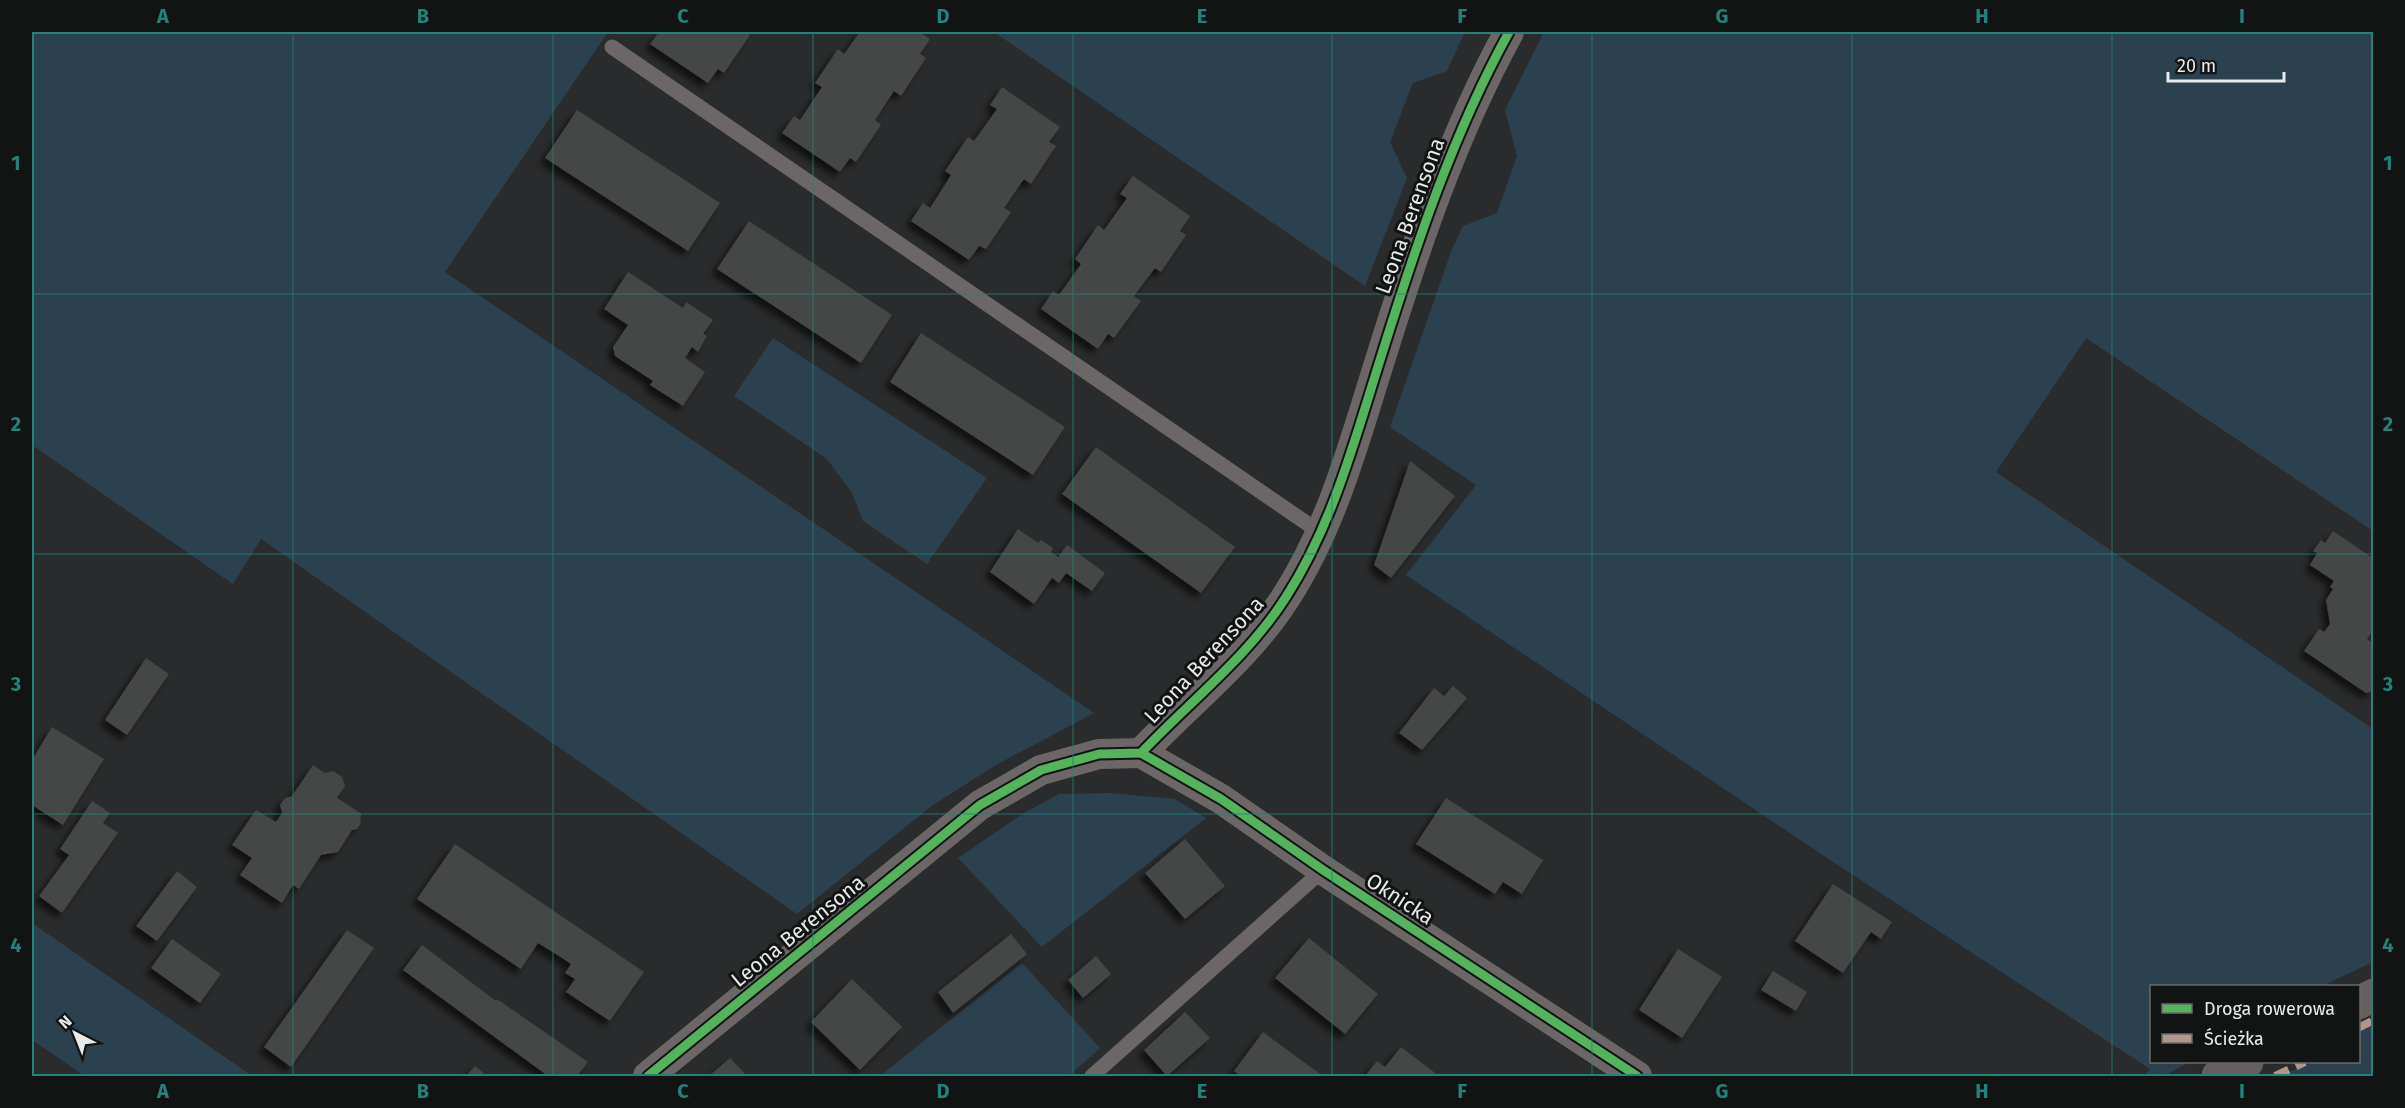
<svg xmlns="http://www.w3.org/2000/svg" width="2405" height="1108" viewBox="0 0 2405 1108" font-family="'Fira Sans',sans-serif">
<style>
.green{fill:#2c414f}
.building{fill:#454646;filter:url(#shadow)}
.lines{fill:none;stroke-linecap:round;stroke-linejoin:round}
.lane{stroke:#6c6667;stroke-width:15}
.street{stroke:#6c6667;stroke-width:30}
.secondary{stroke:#655f60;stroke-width:33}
.quiet{stroke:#b2968c;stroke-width:8;stroke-dasharray:15 8;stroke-linecap:butt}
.cycleway-casing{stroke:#121414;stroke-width:13}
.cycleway{stroke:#56b35d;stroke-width:9}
.grid{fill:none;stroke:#25827a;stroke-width:1.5;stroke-opacity:0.55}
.labels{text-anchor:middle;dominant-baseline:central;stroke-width:6;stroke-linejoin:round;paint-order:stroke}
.street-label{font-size:21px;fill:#e8eaeb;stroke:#121414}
.neatline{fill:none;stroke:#25827a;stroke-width:2}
.grid-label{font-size:20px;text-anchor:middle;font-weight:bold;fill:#25827a}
</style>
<defs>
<filter id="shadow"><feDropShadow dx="-5.5" dy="5.5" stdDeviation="3" flood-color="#0009"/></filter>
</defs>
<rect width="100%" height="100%" fill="#2a2b2c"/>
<g class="green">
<polygon points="32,32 608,32 445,272 1094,713 996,765 933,805 797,914 261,539 233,584 32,445"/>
<polygon points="994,32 1465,32 1447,71 1413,83 1390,142 1407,178 1365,286"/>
<polygon points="1544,32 2373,33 2373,531 2086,338 1996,472 2373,729 2373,962 2322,986 2152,986 2152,1062 2190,1062 2164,1076 2144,1076 2150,1069 1827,858 1406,575 1476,485 1390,427 1452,249 1463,226 1497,213 1517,156 1505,110"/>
<polygon points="773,338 987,478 927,564 863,521 852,493 827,459 734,396"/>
<polygon points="1110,793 1175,799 1206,818 1042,947 958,858 1024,813 1059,794"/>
<polygon points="32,923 252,1076 85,1076 32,1040"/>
<polygon points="1022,963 1100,1048 1069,1076 880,1076"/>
<polygon points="2373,1024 2373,1076 2280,1076 2314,1062 2358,1062 2359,1031"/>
</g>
<g class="building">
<polygon points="659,32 744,32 750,35 724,73 718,69 708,83 650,44"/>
<polygon points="860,32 919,32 930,39 920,54 926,58 901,96 894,91 875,120 881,125 856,162 850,158 840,172 782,133 794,116 800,120 822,87 815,83 838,49 844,54"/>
<polygon points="1002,87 1060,127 1049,142 1056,146 1031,184 1024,179 1004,208 1011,212 986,249 979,246 969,260 911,221 923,203 930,208 951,175 945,171 968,137 974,141 997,109 990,105"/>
<polygon points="577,110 720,203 688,251 545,158"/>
<polygon points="1133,176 1190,216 1180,231 1186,235 1161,272 1155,268 1134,296 1141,301 1114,338 1108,334 1098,349 1041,309 1053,291 1059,295 1081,264 1075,259 1098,225 1104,230 1127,198 1120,194"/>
<polygon points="749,221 892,315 861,363 717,269"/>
<polygon points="628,272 683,308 686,302 713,320 703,334 707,336 698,352 692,347 685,358 705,372 683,406 650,385 653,381 615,356 613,347 628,325 604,309"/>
<polygon points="921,333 1065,427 1033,475 890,382"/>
<polygon points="1096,447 1235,547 1201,593 1062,494"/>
<polygon points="1410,461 1455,496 1391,578 1374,565"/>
<polygon points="1018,529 1038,543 1041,540 1053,548 1051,552 1058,557 1067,545 1105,573 1092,591 1066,573 1059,583 1052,578 1034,604 990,572"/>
<polygon points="2333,531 2374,559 2374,629 2367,639 2374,644 2374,691 2366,693 2304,651 2319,629 2324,632 2330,624 2326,600 2333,589 2330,587 2334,581 2310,565 2317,553 2313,551 2321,540 2325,543"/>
<polygon points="146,658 169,674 127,735 105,720"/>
<polygon points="1453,686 1467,698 1422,750 1399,733 1434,688 1444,696"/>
<polygon points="52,727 104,759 63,825 32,805 32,760"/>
<polygon points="313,765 325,773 333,771 342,777 345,786 337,798 362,814 360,818 361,823 357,829 352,830 338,852 321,855 299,889 293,885 282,903 240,875 252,858 232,845 256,810 276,822 282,813 280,805 285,798 292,796"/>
<polygon points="1446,798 1543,860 1522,894 1503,882 1495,894 1416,844"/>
<polygon points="92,801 110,813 103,823 118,833 62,913 39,896 69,855 60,849"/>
<polygon points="1185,839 1225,886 1185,919 1145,873"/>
<polygon points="455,844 644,972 610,1021 566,992 575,979 565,973 571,964 559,956 538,943 521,969 417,899"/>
<polygon points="177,871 197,887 157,941 136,926"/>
<polygon points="1833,884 1892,922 1881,939 1871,932 1843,973 1795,941"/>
<polygon points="347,930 374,948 291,1067 264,1047"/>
<polygon points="1011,934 1027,954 953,1013 938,992"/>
<polygon points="1309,938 1378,994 1345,1034 1275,978"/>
<polygon points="172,939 221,974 200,1003 151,968"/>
<polygon points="422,945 496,1001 497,999 588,1062 577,1076 548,1076 403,970"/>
<polygon points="1678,949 1722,977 1682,1038 1639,1010"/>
<polygon points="1096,956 1111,974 1083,998 1068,980"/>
<polygon points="1773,971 1807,992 1796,1011 1761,990"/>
<polygon points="852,979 902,1027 860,1070 811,1022"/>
<polygon points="1185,1012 1210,1038 1167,1076 1144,1050"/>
<polygon points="1263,1032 1320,1074 1318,1076 1241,1076 1234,1071"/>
<polygon points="1401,1047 1439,1076 1365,1076 1377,1061 1385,1067"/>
<polygon points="730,1058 747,1076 709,1076"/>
<polygon points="475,1066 487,1076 466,1076"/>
</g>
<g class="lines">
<g class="lane">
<polyline points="612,47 1321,533"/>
<polyline points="1092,1076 1323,870"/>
</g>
<g class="street">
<polyline points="1141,753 1221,799 1323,870 1637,1076"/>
<path d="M648,1076L980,805L1041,770L1099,754L1141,753C1189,702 1248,657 1286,597C1333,524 1355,439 1381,357C1416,245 1453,134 1509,32"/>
</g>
<g class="secondary">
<polyline points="2358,1003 2374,995"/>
<polyline points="2218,1076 2247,1062"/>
</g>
<g class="quiet">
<polyline points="2358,1028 2374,1020"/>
<polyline points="2275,1076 2305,1062"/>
</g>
<g class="cycleway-casing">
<g id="cycleway">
<polyline points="1141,753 1221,799 1323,870 1637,1076"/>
<path d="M648,1076L980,805L1041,770L1099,754L1141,753C1189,702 1248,657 1286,597C1333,524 1355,439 1381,357C1416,245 1453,134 1509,32"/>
</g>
</g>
<use href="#cycleway" class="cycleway"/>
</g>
<path class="grid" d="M293,32V1076M553,32V1076M813,32V1076M1073,32V1076M1332,32V1076M1592,32V1076M1852,32V1076M2112,32V1076M32,294H2374M32,554H2374M32,814H2374"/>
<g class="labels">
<g class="street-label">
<text transform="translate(1410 216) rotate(-70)">Leona Berensona</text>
<text transform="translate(1204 660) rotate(-47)">Leona Berensona</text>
<text transform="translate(1400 899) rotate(33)">Oknicka</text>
<text transform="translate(798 931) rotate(-39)">Leona Berensona</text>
</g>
</g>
<rect width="2405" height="1108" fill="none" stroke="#121414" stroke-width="66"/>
<rect x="2150" y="985" width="210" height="78" fill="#121414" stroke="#686a6a" stroke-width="1.5"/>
<rect x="2162" y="1004" width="30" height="9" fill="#56b35d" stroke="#686a6a" stroke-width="1.5"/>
<text x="2204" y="1015" font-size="18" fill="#e8eaeb">Droga rowerowa</text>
<rect x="2162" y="1034" width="30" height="9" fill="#b2968c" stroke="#686a6a" stroke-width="1.5"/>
<text x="2204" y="1045" font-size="18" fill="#e8eaeb">Ścieżka</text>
<g transform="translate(75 1033) rotate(318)" stroke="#121414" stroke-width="4.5" paint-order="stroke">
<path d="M0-4.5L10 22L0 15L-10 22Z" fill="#e8eaeb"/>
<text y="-9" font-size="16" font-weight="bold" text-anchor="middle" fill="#e8eaeb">N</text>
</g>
<path d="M2168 72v9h116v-9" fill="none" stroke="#e8eaeb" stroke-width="3"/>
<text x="2177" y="72" font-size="18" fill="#e8eaeb" stroke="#121414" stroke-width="4.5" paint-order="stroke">20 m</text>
<rect x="33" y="33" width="2339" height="1042" class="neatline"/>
<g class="grid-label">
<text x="163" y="23">A</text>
<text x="423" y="23">B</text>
<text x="683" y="23">C</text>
<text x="943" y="23">D</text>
<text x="1202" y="23">E</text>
<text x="1462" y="23">F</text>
<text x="1722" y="23">G</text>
<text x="1982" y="23">H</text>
<text x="2242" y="23">I</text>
<text x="16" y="170">1</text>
<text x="2388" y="170">1</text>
<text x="16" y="431">2</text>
<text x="2388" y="431">2</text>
<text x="16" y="691">3</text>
<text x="2388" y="691">3</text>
<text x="16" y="952">4</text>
<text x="2388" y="952">4</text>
<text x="163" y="1098">A</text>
<text x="423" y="1098">B</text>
<text x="683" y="1098">C</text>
<text x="943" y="1098">D</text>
<text x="1202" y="1098">E</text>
<text x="1462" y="1098">F</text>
<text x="1722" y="1098">G</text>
<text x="1982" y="1098">H</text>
<text x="2242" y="1098">I</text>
</g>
</svg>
